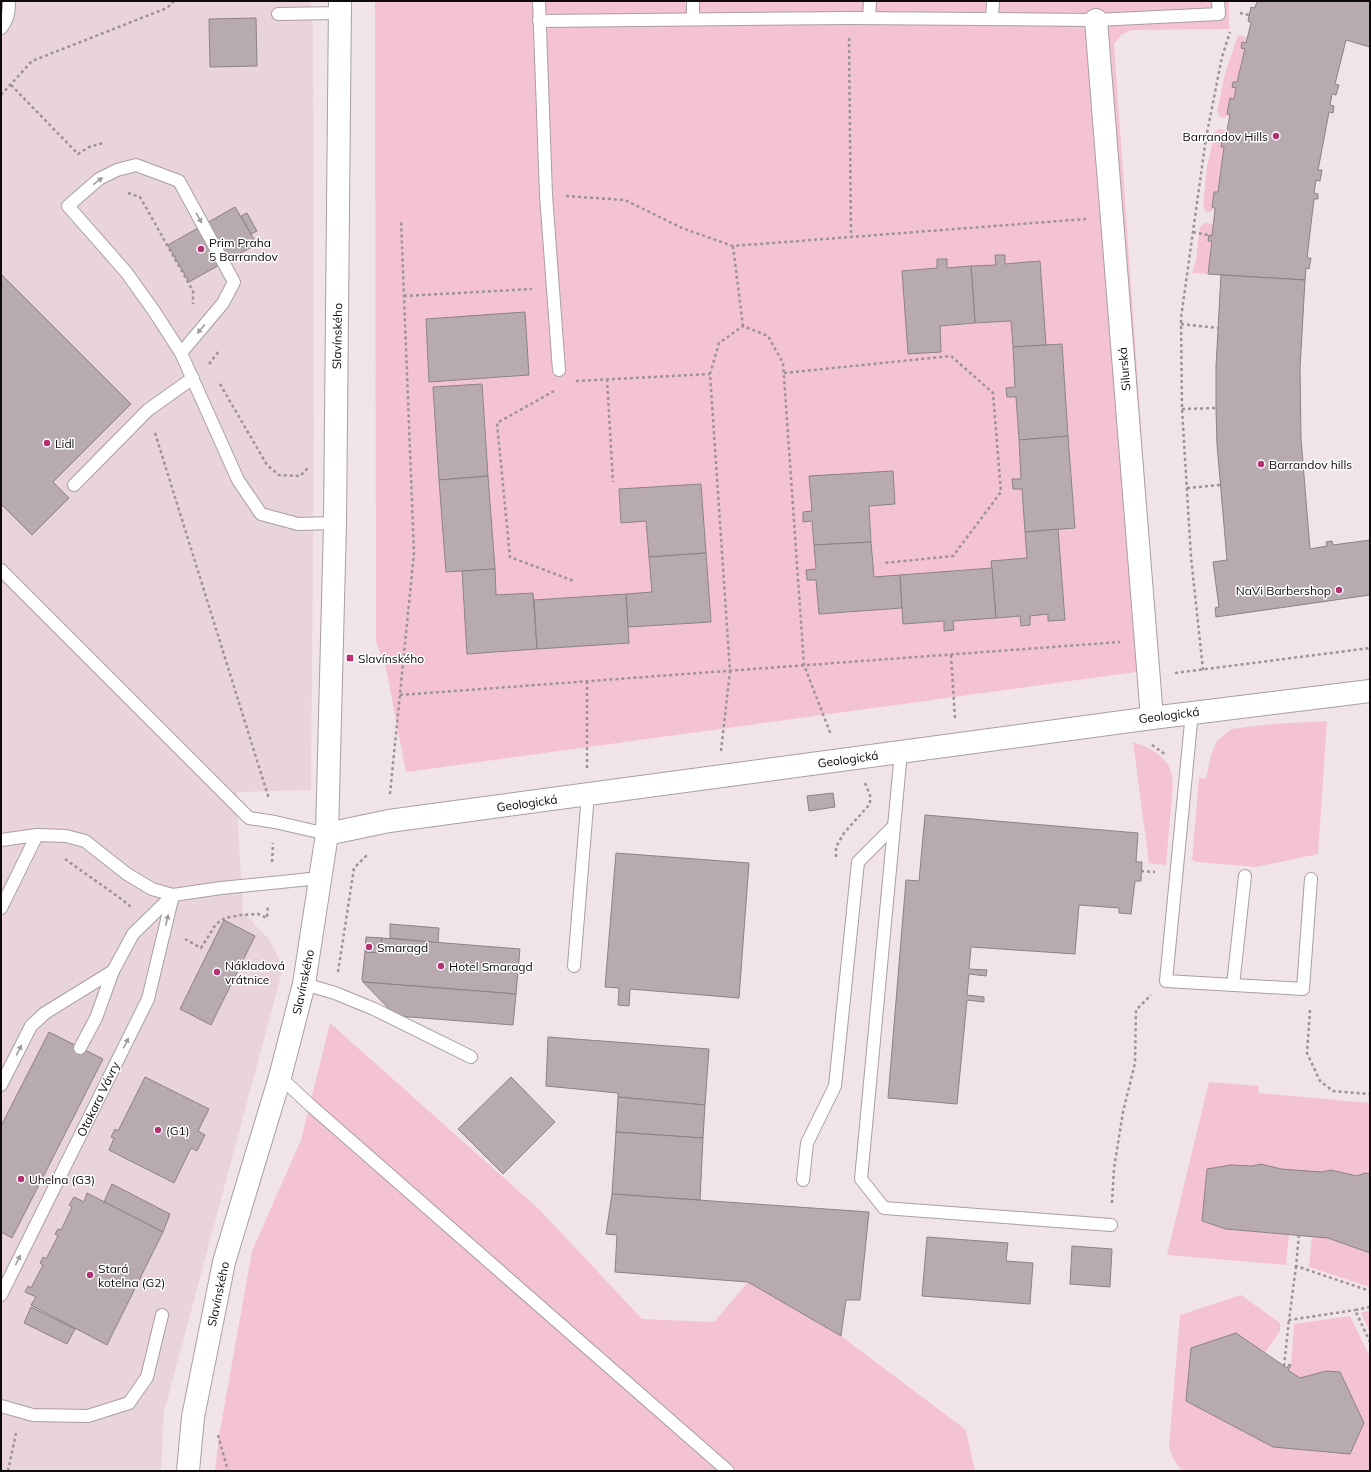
<svg xmlns="http://www.w3.org/2000/svg" width="1371" height="1472" viewBox="0 0 1371 1472" font-family="Mulish,sans-serif">
<style>
.built{fill:#e9d4db}
.green{fill:#f3c3d5;fill-rule:evenodd}
.building{fill:#b8abb0;stroke:#8d8186}
.lines{fill:none;stroke-linecap:round;stroke-linejoin:round}
.lane-casing{stroke:#aa9ea2;stroke-width:14}
.street-casing{stroke:#aa9ea2;stroke-width:24}
.path{stroke:#9d9396;stroke-width:2.5;stroke-dasharray:3 3;stroke-linecap:butt}
.lane{stroke:#fff;stroke-width:12}
.street{stroke:#fff;stroke-width:22}
.oneway{fill:#9f9d9e}
.poi-dot{fill:#b63074;stroke:#fff;stroke-width:1.5}
.labels{text-anchor:middle;dominant-baseline:central;stroke-width:3;stroke-linejoin:round;paint-order:stroke}
.poi-label{font-size:12px;fill:#0f0a0c;stroke:#fff;text-anchor:start}
.street-label{font-size:12px;fill:#0f0a0c;stroke:#fff}
</style>
<rect width="100%" height="100%" fill="#f1e4e8"/>
<polygon class="built" points="1,1 311,1 313,33 314,434 311,790 237,792 237,806 243,912 269,939 279,959 282,972 164,1412 161,1471 1,1471"/>
<g class="green">
<path d="M375,1H1229V29L1132,30L1121,35L1114,44L1158,669L406,772L386,669L376,642ZM995,255H1005V264L1040,262L1046,345L1062,344L1075,528L1058,529L1065,620L1048,621V614L1030,616V625L1021,626L1020,616L953,621L954,630H944V621L903,624L902,608L819,614L816,580L806,570L816,569L812,521H803V512L812,511L809,476L893,471L895,504L869,506L874,577L992,568L991,561L1027,558L1022,489L1013,479H1021L1016,397H1007L1006,388L1015,387L1011,321L940,326L941,352L908,354L902,271L937,268V259H947V268L996,265ZM525,313L430,381L426,319ZM482,384L496,595L533,593L534,600L652,592L646,521L621,523L619,489L701,484L711,622L628,627V643L468,654L461,571L446,572L433,387Z"/>
<polygon points="1238,35 1248,38 1246,43 1242,43 1241,48 1245,49 1237,82 1233,82 1232,87 1236,88 1234,99 1230,99 1227,113 1230,114 1230,117 1226,116 1226,118 1220,117 1217,111 1225,74"/>
<polygon points="1220,129 1228,131 1225,142 1222,141 1221,146 1224,147 1218,192 1214,192 1212,207 1215,208 1215,210 1212,210 1211,212 1206,212 1203,206 1207,167 1215,131"/>
<polygon points="1205,223 1213,224 1212,236 1209,235 1208,240 1212,241 1208,274 1192,273 1196,260 1200,227"/>
<polygon points="1327,721 1318,854 1256,867 1197,862 1192,860 1199,778 1206,779 1211,755 1217,741 1231,729 1271,724"/>
<path d="M1133,742C1148,747 1165,755 1171,771C1172,774 1172,780 1173,784L1166,865L1149,863Z"/>
<polygon points="330,1023 540,1210 642,1319 714,1322 748,1282 841,1336 966,1430 975,1471 215,1471 219,1436 252,1251 301,1140"/>
<polygon points="1209,1082 1259,1086 1258,1093 1370,1103 1370,1174 1365,1173 1357,1176 1331,1170 1322,1172 1281,1169 1261,1164 1252,1166 1231,1165 1207,1170 1202,1221 1226,1229 1289,1235 1286,1265 1167,1255"/>
<polygon points="1312,1237 1328,1238 1370,1253 1370,1287 1309,1267"/>
<path d="M1241,1295L1280,1323V1331L1265,1353L1236,1333L1191,1348L1186,1401L1273,1447L1350,1454L1364,1423L1340,1372L1326,1371L1300,1378L1288,1370L1291,1365L1294,1324L1350,1316L1370,1357V1471H1183C1175,1464 1172,1456 1169,1446L1180,1315Z"/>
<polygon points="1370,1311 1370,1333 1361,1312"/>
</g>
<g class="building">
<polygon points="1257,1 1370,1 1370,47 1346,40 1335,84 1339,85 1336,95 1332,94 1330,105 1334,106 1333,113 1329,112 1318,170 1322,170 1320,181 1316,180 1314,193 1318,194 1318,199 1314,199 1307,258 1311,258 1309,269 1306,268 1305,280 1208,274 1212,241 1208,241 1209,235 1212,236 1215,210 1215,208 1212,207 1214,192 1218,192 1224,147 1221,147 1222,141 1225,142 1230,114 1227,114 1230,98 1234,99 1236,88 1232,87 1233,82 1237,82 1245,49 1241,48 1242,42 1246,43 1251,23 1248,21 1251,7 1255,8"/>
<polygon points="256,18 257,66 210,67 209,19"/>
<polygon points="235,207 257,244 189,282 168,245"/>
<polygon points="247,213 257,231 251,234 241,216"/>
<polygon points="995,255 1005,255 1005,264 1040,261 1046,345 1013,347 1011,321 975,323 971,266 996,265"/>
<polygon points="937,259 947,259 947,268 971,266 975,323 940,326 941,352 908,354 902,271 937,268"/>
<polygon points="1,274 131,404 53,482 69,498 32,535 1,504"/>
<polygon points="1221,275 1305,280 1300,368 1301,439 1310,549 1327,546 1326,542 1332,541 1333,545 1370,540 1370,595 1216,617 1215,608 1219,607 1213,562 1227,560 1217,444 1216,408 1216,366"/>
<polygon points="525,312 529,375 429,382 426,319"/>
<polygon points="1062,344 1068,436 1019,440 1016,397 1007,397 1006,388 1015,387 1013,347"/>
<polygon points="482,384 488,476 439,480 433,387"/>
<polygon points="1068,436 1075,528 1025,532 1022,489 1013,489 1012,479 1021,479 1019,440"/>
<polygon points="893,471 895,504 869,506 871,542 814,545 812,521 803,522 803,512 812,511 809,476"/>
<polygon points="488,476 495,569 446,572 439,480"/>
<polygon points="701,484 706,553 649,557 646,521 621,523 619,489"/>
<polygon points="1058,529 1065,620 1048,621 1048,614 1030,616 1030,625 1021,626 1020,616 996,618 991,561 1027,558 1025,532"/>
<polygon points="871,542 874,577 900,575 902,608 819,614 816,580 807,580 806,570 816,569 814,545"/>
<polygon points="706,553 711,622 628,627 626,594 652,592 649,557"/>
<polygon points="992,568 996,618 953,621 954,630 944,631 944,621 903,624 900,575"/>
<polygon points="495,569 496,595 533,593 537,649 467,654 462,571"/>
<polygon points="626,594 629,643 537,649 534,600"/>
<polygon points="833,793 835,807 809,811 807,796"/>
<polygon points="925,815 1138,833 1136,862 1142,862 1141,881 1135,881 1131,914 1119,913 1119,908 1079,905 1075,954 971,947 969,969 987,970 986,976 969,974 967,995 984,997 984,1002 967,1000 957,1104 888,1098 906,880 919,881"/>
<polygon points="616,853 749,863 739,998 630,989 629,1006 618,1005 619,988 605,987"/>
<polygon points="224,920 255,936 211,1025 180,1009"/>
<polygon points="390,924 439,928 438,943 390,938"/>
<polygon points="366,937 382,938 380,953 365,952"/>
<polygon points="382,938 520,949 516,994 363,982 362,979 365,952 380,953"/>
<polygon points="363,982 516,994 513,1025 396,1016"/>
<polygon points="49,1032 103,1059 12,1238 1,1232 1,1126"/>
<polygon points="548,1037 709,1049 705,1105 618,1097 618,1093 546,1086"/>
<polygon points="145,1077 209,1109 198,1131 205,1135 197,1151 191,1148 174,1183 109,1150 114,1138 111,1137 115,1129 118,1131"/>
<polygon points="511,1077 555,1122 503,1174 458,1129"/>
<polygon points="618,1097 705,1105 703,1138 616,1132"/>
<polygon points="616,1132 703,1138 700,1200 612,1194"/>
<polygon points="1261,1164 1281,1169 1322,1172 1331,1170 1357,1176 1365,1173 1370,1174 1370,1253 1328,1238 1226,1229 1202,1221 1207,1169 1231,1165 1252,1166"/>
<polygon points="112,1184 170,1214 163,1232 104,1202"/>
<polygon points="87,1193 163,1232 107,1345 31,1305 36,1297 25,1292 28,1286 31,1288 43,1265 40,1263 43,1257 46,1259 58,1236 55,1234 58,1229 61,1230 72,1207 69,1205 74,1197 84,1202"/>
<polygon points="612,1194 869,1212 860,1300 846,1300 841,1336 748,1282 615,1272 617,1235 606,1234"/>
<polygon points="927,1237 1008,1243 1006,1261 1033,1263 1030,1304 922,1296"/>
<polygon points="1072,1246 1112,1249 1110,1287 1070,1284"/>
<polygon points="31,1307 75,1329 67,1344 24,1323"/>
<polygon points="1236,1333 1287,1368 1289,1364 1291,1365 1288,1370 1300,1378 1326,1371 1340,1372 1364,1423 1350,1454 1273,1447 1186,1401 1191,1348"/>
</g>
<g class="lines">
<g class="lane-casing">
<g id="lane">
<polyline points="539,1 546,195 559,370"/>
<polyline points="278,14 340,13"/>
<polyline points="869,18 870,1"/>
<polyline points="693,19 693,1"/>
<polyline points="992,19 993,1"/>
<polyline points="539,21 849,18 1096,20 1219,14 1218,1"/>
<path d="M1,28C8,20 9,12 9,1"/>
<polyline points="181,353 223,303 234,282 179,181 136,165 117,170 99,179 68,206 126,272 154,311 181,353 238,480 261,514 298,524 335,523"/>
<polyline points="74,485 148,410 193,378"/>
<polyline points="1,570 249,818 275,822 327,834"/>
<polyline points="1192,712 1166,981 1303,989 1311,879"/>
<polyline points="901,752 861,1179 884,1208 1111,1225"/>
<polyline points="1,840 37,835 66,836 85,841 127,874 152,889 173,895"/>
<polyline points="1,908 37,835"/>
<polyline points="574,966 588,794"/>
<polyline points="304,984 335,993 374,1009 471,1057"/>
<polyline points="1233,985 1245,876"/>
<polyline points="80,1048 96,1018 113,971 133,934 173,895 221,888 320,878"/>
<polyline points="280,1077 310,1105 728,1471"/>
<polyline points="1,1085 31,1026 45,1013 113,971"/>
<polyline points="803,1180 807,1143 835,1086 858,862 894,826"/>
<polyline points="1,1295 148,999 173,895"/>
<polyline points="1,1406 33,1415 88,1416 129,1403 147,1377 162,1315"/>
</g>
</g>
<g class="street-casing">
<g id="street">
<polyline points="1096,20 1152,718"/>
<polyline points="327,834 389,821 1152,718 1370,691"/>
<polyline points="188,1471 193,1417 224,1262 280,1077 304,984 327,834 335,523 340,1"/>
</g>
</g>
<g class="path">
<polyline points="1240,13 1249,15"/>
<polyline points="849,38 851,237"/>
<polyline points="11,85 78,154 89,147 103,143"/>
<polyline points="1,95 32,61 167,8 174,1"/>
<polyline points="1206,138 1225,142"/>
<polyline points="128,193 140,197 193,291 193,304"/>
<polyline points="566,196 625,200 682,228 733,246 1086,219"/>
<polyline points="1193,232 1212,236"/>
<polyline points="733,246 743,326"/>
<polyline points="404,296 532,289"/>
<polyline points="1181,324 1218,328"/>
<polyline points="209,364 219,351"/>
<polyline points="784,373 951,356 993,393 1001,492 953,556 884,563"/>
<polyline points="607,379 613,482"/>
<polyline points="576,381 710,374"/>
<polyline points="220,384 267,465 279,475 300,476 309,467"/>
<polyline points="554,391 497,423 510,557 574,581"/>
<polyline points="1182,409 1216,408"/>
<polyline points="155,433 269,799"/>
<polyline points="1187,488 1220,485"/>
<polyline points="951,655 955,718"/>
<polyline points="1203,670 1191,557 1182,409 1181,318 1206,138 1222,57 1230,32"/>
<polyline points="1175,673 1370,648"/>
<polyline points="587,681 587,768"/>
<polyline points="400,695 1120,642"/>
<polyline points="1152,745 1166,755"/>
<polyline points="721,751 730,671 710,374 719,343 743,326 768,336 783,363 804,665 831,735"/>
<polyline points="390,794 414,553 401,220"/>
<polyline points="836,857 836,847 844,833 870,804 870,795 865,783"/>
<polyline points="65,859 124,901 131,907"/>
<polyline points="272,862 273,843"/>
<polyline points="1141,871 1155,872"/>
<polyline points="185,939 201,948 216,924 225,918 241,915 258,914 267,918 268,905"/>
<polyline points="338,972 354,868 368,854"/>
<polyline points="1310,1010 1307,1053 1320,1081 1333,1091 1370,1094"/>
<polyline points="1112,1203 1114,1168 1123,1112 1135,1063 1136,1010 1151,995"/>
<polyline points="1299,1235 1296,1266 1370,1291"/>
<polyline points="1296,1266 1289,1320 1355,1310"/>
<polyline points="1370,1307 1355,1310 1370,1342"/>
<polyline points="1284,1366 1289,1320"/>
<polyline points="218,1435 228,1471"/>
<polyline points="8,1471 16,1433"/>
</g>
<use href="#lane" class="lane"/>
<use href="#street" class="street"/>
</g>
<defs><path id="oneway-solid" d="M-6-.8H1V-3.2L6.5 0L1 3.2V.8H-6Z"/></defs>
<g class="oneway">
<use href="#oneway-solid" transform="translate(98 181) rotate(-36)"/>
<use href="#oneway-solid" transform="translate(199 218) rotate(61)"/>
<use href="#oneway-solid" transform="translate(201 329) rotate(130)"/>
<use href="#oneway-solid" transform="translate(167 920) rotate(-77)"/>
<use href="#oneway-solid" transform="translate(126 1043) rotate(-64)"/>
<use href="#oneway-solid" transform="translate(19 1050) rotate(-63)"/>
<use href="#oneway-solid" transform="translate(18 1260) rotate(-64)"/>
</g>
<g class="poi-dot">
<circle cx="1276" cy="136" r="4"/>
<circle cx="201" cy="249" r="4"/>
<circle cx="47" cy="443" r="4"/>
<circle cx="1261" cy="464" r="4"/>
<circle cx="1339" cy="590" r="4"/>
<rect x="346" y="654" width="8" height="8" rx="2"/>
<circle cx="369" cy="947" r="4"/>
<circle cx="441" cy="966" r="4"/>
<circle cx="217" cy="972" r="4"/>
<circle cx="158" cy="1130" r="4"/>
<circle cx="21" cy="1179" r="4"/>
<circle cx="90" cy="1275" r="4"/>
</g>
<g class="labels">
<g class="poi-label">
<text x="1268" y="136" text-anchor="end">Barrandov Hills</text>
<text x="209" y="242">Prim Praha<tspan x="209" dy="14">5 Barrandov</tspan></text>
<text x="55" y="443">Lidl</text>
<text x="1269" y="464">Barrandov hills</text>
<text x="1331" y="590" text-anchor="end">NaVi Barbershop</text>
<text x="358" y="658">Slavínského</text>
<text x="377" y="947">Smaragd</text>
<text x="225" y="965">Nákladová<tspan x="225" dy="14">vrátnice</tspan></text>
<text x="449" y="966">Hotel Smaragd</text>
<text x="166" y="1130">(G1)</text>
<text x="29" y="1179">Uhelna (G3)</text>
<text x="98" y="1268">Stará<tspan x="98" dy="14">kotelna (G2)</tspan></text>
</g>
<g class="street-label">
<text transform="translate(337 336) rotate(-89)">Slavínského</text>
<text transform="translate(1124 369) rotate(-95)">Silurská</text>
<text transform="translate(1169 715) rotate(-7)">Geologická</text>
<text transform="translate(848 759) rotate(-8)">Geologická</text>
<text transform="translate(527 803) rotate(-8)">Geologická</text>
<text transform="translate(303 982) rotate(-78)">Slavínského</text>
<text transform="translate(98 1099) rotate(-64)">Otakara Vávry</text>
<text transform="translate(218 1294) rotate(-78)">Slavínského</text>
</g>
</g>
<rect width="1371" height="1472" fill="none" stroke="#0f0a0c" stroke-width="4"/>
</svg>
